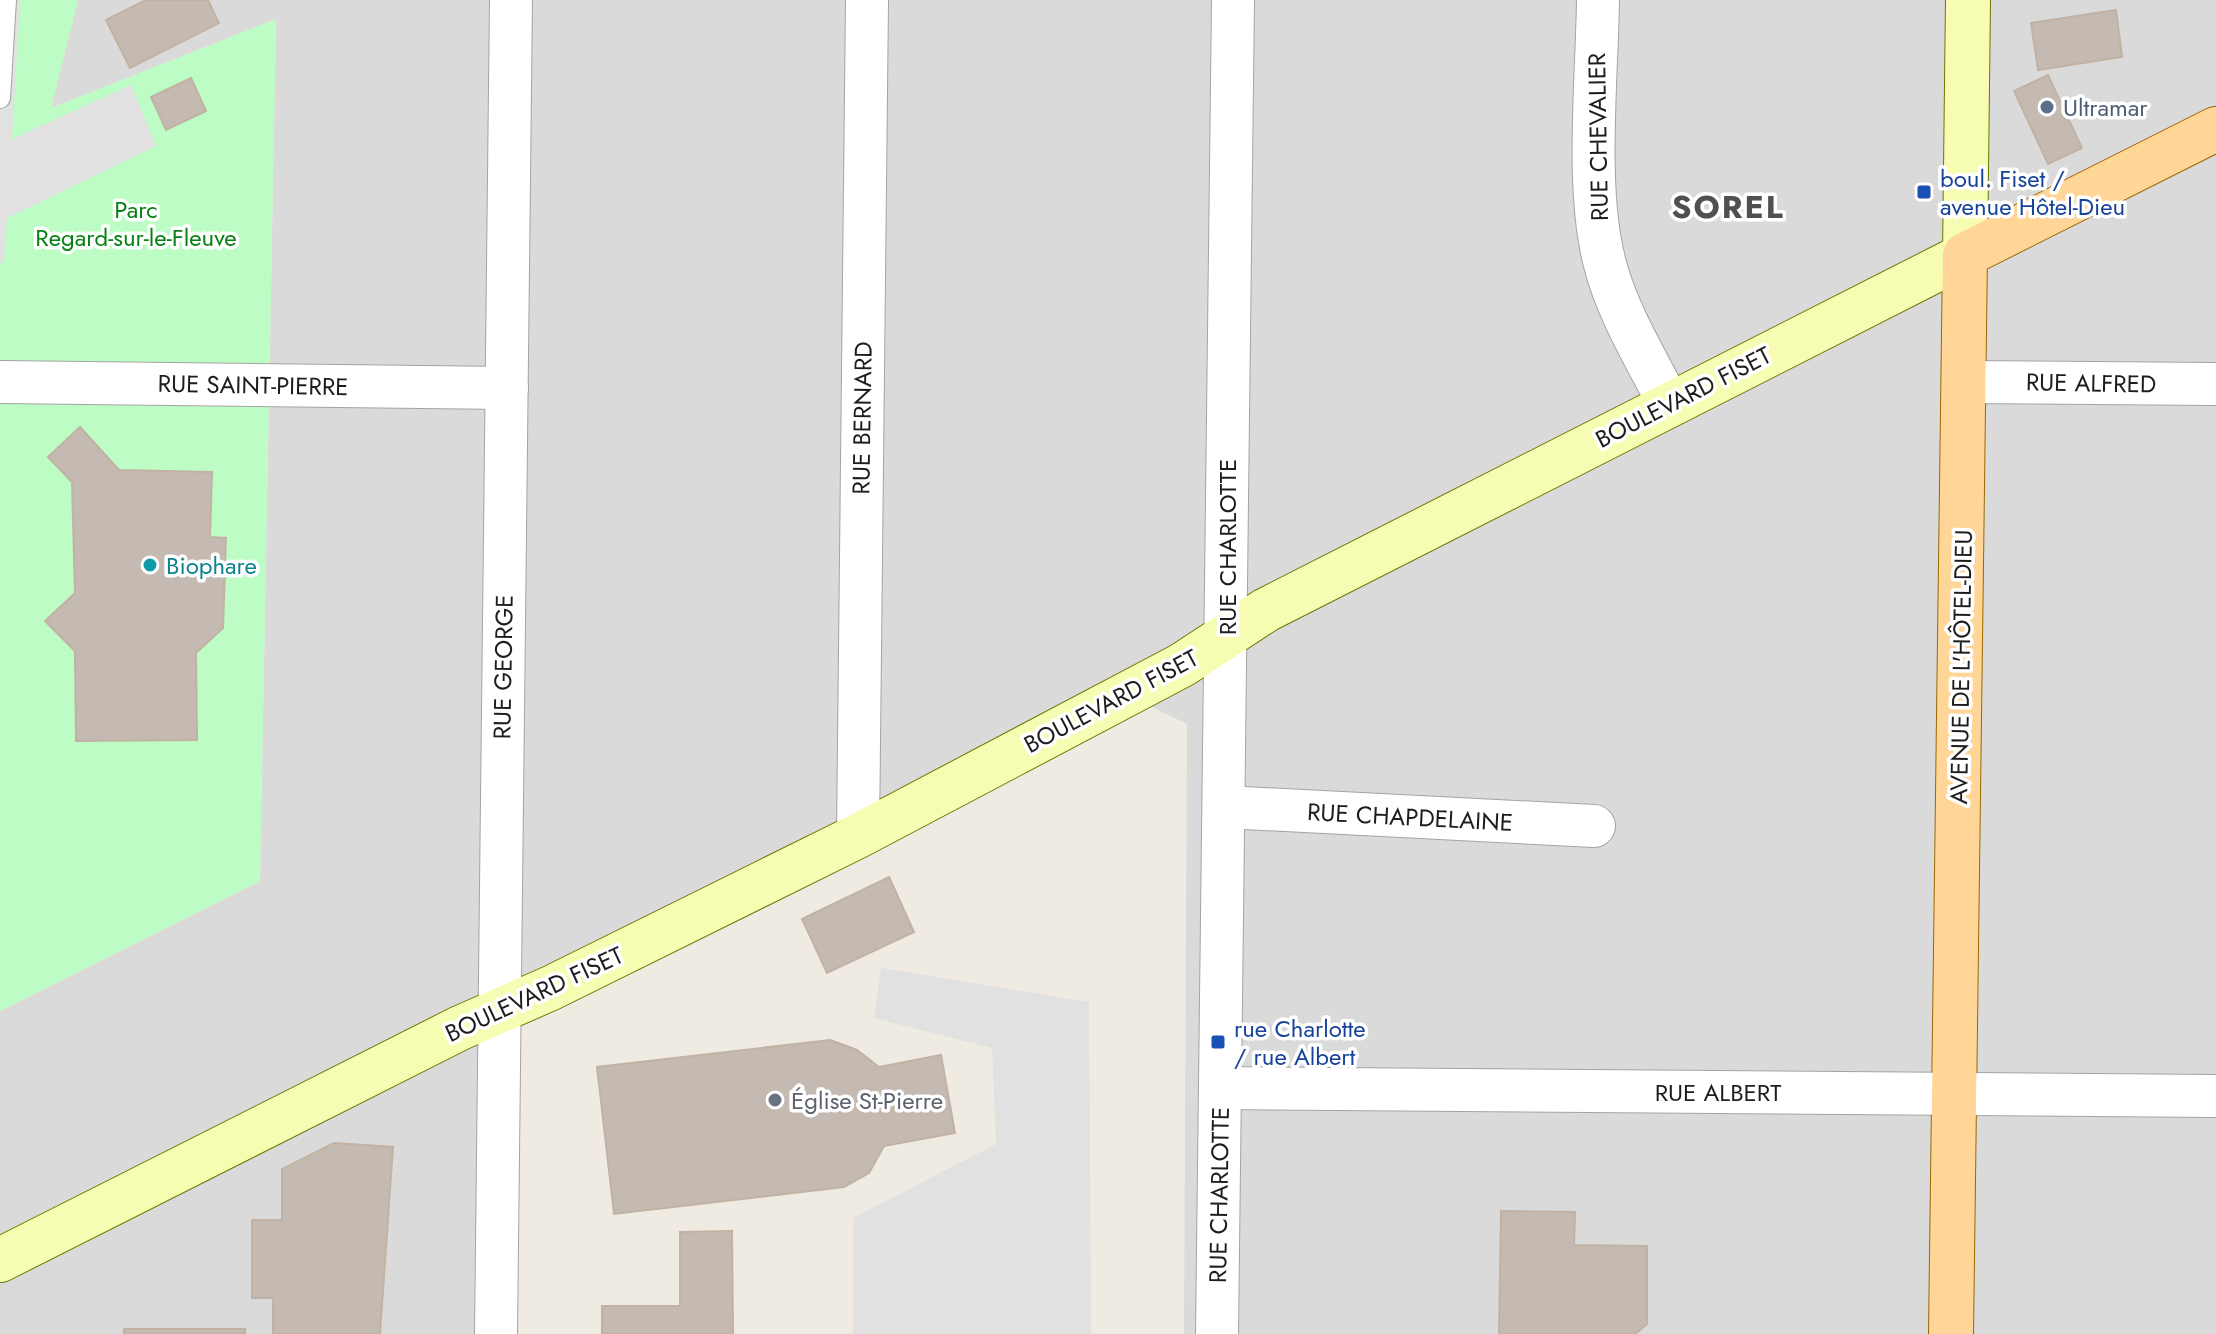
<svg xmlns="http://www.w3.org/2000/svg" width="2216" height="1334" viewBox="0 0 2216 1334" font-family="Jost,sans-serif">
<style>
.residential{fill:#dbdada}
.park{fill:#bdfcc4}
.parking{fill:#e1e1e1}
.building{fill:#c4bab2;stroke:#c1b2a4;stroke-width:2}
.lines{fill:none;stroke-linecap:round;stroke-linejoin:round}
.lane-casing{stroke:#a4a4a4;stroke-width:22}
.street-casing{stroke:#a4a4a4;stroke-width:44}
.secondary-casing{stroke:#687900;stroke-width:46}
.primary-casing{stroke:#976900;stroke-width:46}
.lane{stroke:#fff;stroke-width:20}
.street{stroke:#fff;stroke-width:42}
.secondary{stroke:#f7fcb3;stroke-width:44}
.primary{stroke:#ffd598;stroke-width:44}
.service-dot{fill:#5c6f8a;stroke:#fff;stroke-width:3}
.transit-dot{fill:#1a4fb4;stroke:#fff;stroke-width:3}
.culture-dot{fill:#0f9aa8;stroke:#fff;stroke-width:3}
.worship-dot{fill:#6b7280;stroke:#fff;stroke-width:3}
.labels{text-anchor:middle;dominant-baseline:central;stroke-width:7;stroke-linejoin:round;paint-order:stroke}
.service-label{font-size:24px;fill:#4e5e75;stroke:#fff;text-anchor:start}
.street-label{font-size:24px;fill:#1d1d1d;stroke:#fff}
.transit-label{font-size:24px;fill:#164399;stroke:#fff;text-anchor:start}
.park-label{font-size:24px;fill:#078014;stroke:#fff}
.culture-label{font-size:24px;fill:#0d838f;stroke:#fff;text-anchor:start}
.worship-label{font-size:24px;fill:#5b616d;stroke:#fff;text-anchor:start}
.district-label{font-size:32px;font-weight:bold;letter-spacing:2px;fill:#505050;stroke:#fff}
</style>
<rect width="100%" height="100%" fill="#efebe3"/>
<polygon class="residential" points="78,0 2216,0 2216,1334 1184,1334 1187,724 1138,700 504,1023 500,1334 0,1334 0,1011 260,881 276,19 51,108"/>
<polygon class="park" points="0,0 78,0 51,108 276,19 260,881 0,1011"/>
<g class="parking">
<polygon points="0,0 20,0 12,139 131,85 156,146 7,218 4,263 0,263"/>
<polygon points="881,968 1089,1002 1091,1334 853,1334 853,1218 996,1144 992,1048 874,1018"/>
</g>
<g class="building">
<polygon points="146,0 208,0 219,23 130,68 106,20"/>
<polygon points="2116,10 2122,57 2038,70 2031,23"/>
<polygon points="2048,75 2082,148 2048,164 2014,91"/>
<polygon points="191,78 206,111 166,130 151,97"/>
<polygon points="80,427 119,470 212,472 210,537 226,538 223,628 196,653 197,740 76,741 75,651 45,621 75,593 72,482 48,457"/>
<polygon points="889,877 914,932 827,973 802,919"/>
<polygon points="830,1040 857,1050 879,1067 941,1055 955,1133 884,1146 869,1173 844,1187 614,1214 597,1067"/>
<polygon points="334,1143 393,1147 380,1334 273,1334 273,1298 252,1298 252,1220 282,1220 282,1169"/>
<polygon points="1501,1211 1575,1212 1574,1245 1647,1246 1647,1324 1635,1334 1499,1334"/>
<polygon points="732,1231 733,1334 602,1334 602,1306 680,1306 680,1232"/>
<rect x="124" y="1329" width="121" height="5"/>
</g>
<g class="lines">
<g class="lane-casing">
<polyline id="lane" points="0,98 6,0"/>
</g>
<g class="street-casing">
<g id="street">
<path d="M1598,0C1597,78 1585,190 1605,264C1617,312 1647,360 1669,404"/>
<polyline points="0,382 507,388"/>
<polyline points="1965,382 2216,384"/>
<polyline points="1225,807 1594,826"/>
<polyline points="858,836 867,0"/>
<polyline points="1220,1088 2216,1096"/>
<polyline points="496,1334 511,0"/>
<polyline points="1217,1334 1233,0"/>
</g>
</g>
<g class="secondary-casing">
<polyline id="secondary" points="0,1260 460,1028 551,988 858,836 1182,665 1266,610 1965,255 1968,0"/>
</g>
<g class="primary-casing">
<polyline id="primary" points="1951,1334 1965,255 2216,129"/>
</g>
<use href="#lane" class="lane"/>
<use href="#street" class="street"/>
<use href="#secondary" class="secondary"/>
<use href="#primary" class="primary"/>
</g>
<circle class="service-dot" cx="2047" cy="107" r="8"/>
<g class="transit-dot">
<rect x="1916" y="184" width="16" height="16" rx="4"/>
<rect x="1210" y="1034" width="16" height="16" rx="4"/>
</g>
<circle class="culture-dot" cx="150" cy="565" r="8"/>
<circle class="worship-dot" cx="775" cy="1100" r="8"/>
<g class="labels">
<g class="service-label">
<text x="2063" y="107">Ultramar</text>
</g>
<g class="street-label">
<text transform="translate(1598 137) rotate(-91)">RUE CHEVALIER</text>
<text transform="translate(2091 383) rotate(1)">RUE ALFRED</text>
<text transform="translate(253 385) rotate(1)">RUE SAINT-PIERRE</text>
<text transform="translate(1683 397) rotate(-27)">BOULEVARD FISET</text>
<text transform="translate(862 418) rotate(-89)">RUE BERNARD</text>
<text transform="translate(1227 547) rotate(-90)">RUE CHARLOTTE</text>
<text transform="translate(503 667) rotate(-89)">RUE GEORGE</text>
<text transform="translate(1961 667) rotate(-89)">AVENUE DE L'HÔTEL-DIEU</text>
<text transform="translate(1111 701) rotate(-28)">BOULEVARD FISET</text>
<text transform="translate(1410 817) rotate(3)">RUE CHAPDELAINE</text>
<text transform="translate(534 994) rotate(-25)">BOULEVARD FISET</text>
<text x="1718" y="1092">RUE ALBERT</text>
<text transform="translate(1219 1195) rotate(-89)">RUE CHARLOTTE</text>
</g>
<g class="transit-label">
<text x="1940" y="178">boul. Fiset /<tspan x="1940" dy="28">avenue Hôtel-Dieu</tspan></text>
<text x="1234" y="1028">rue Charlotte<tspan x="1234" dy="28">/ rue Albert</tspan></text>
</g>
<g class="park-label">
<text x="136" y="209">Parc<tspan x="136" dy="28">Regard-sur-le-Fleuve</tspan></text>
</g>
<g class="culture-label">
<text x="166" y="565">Biophare</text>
</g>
<g class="worship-label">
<text x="791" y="1100">Église St-Pierre</text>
</g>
<g class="district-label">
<text x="1728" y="207">SOREL</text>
</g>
</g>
</svg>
